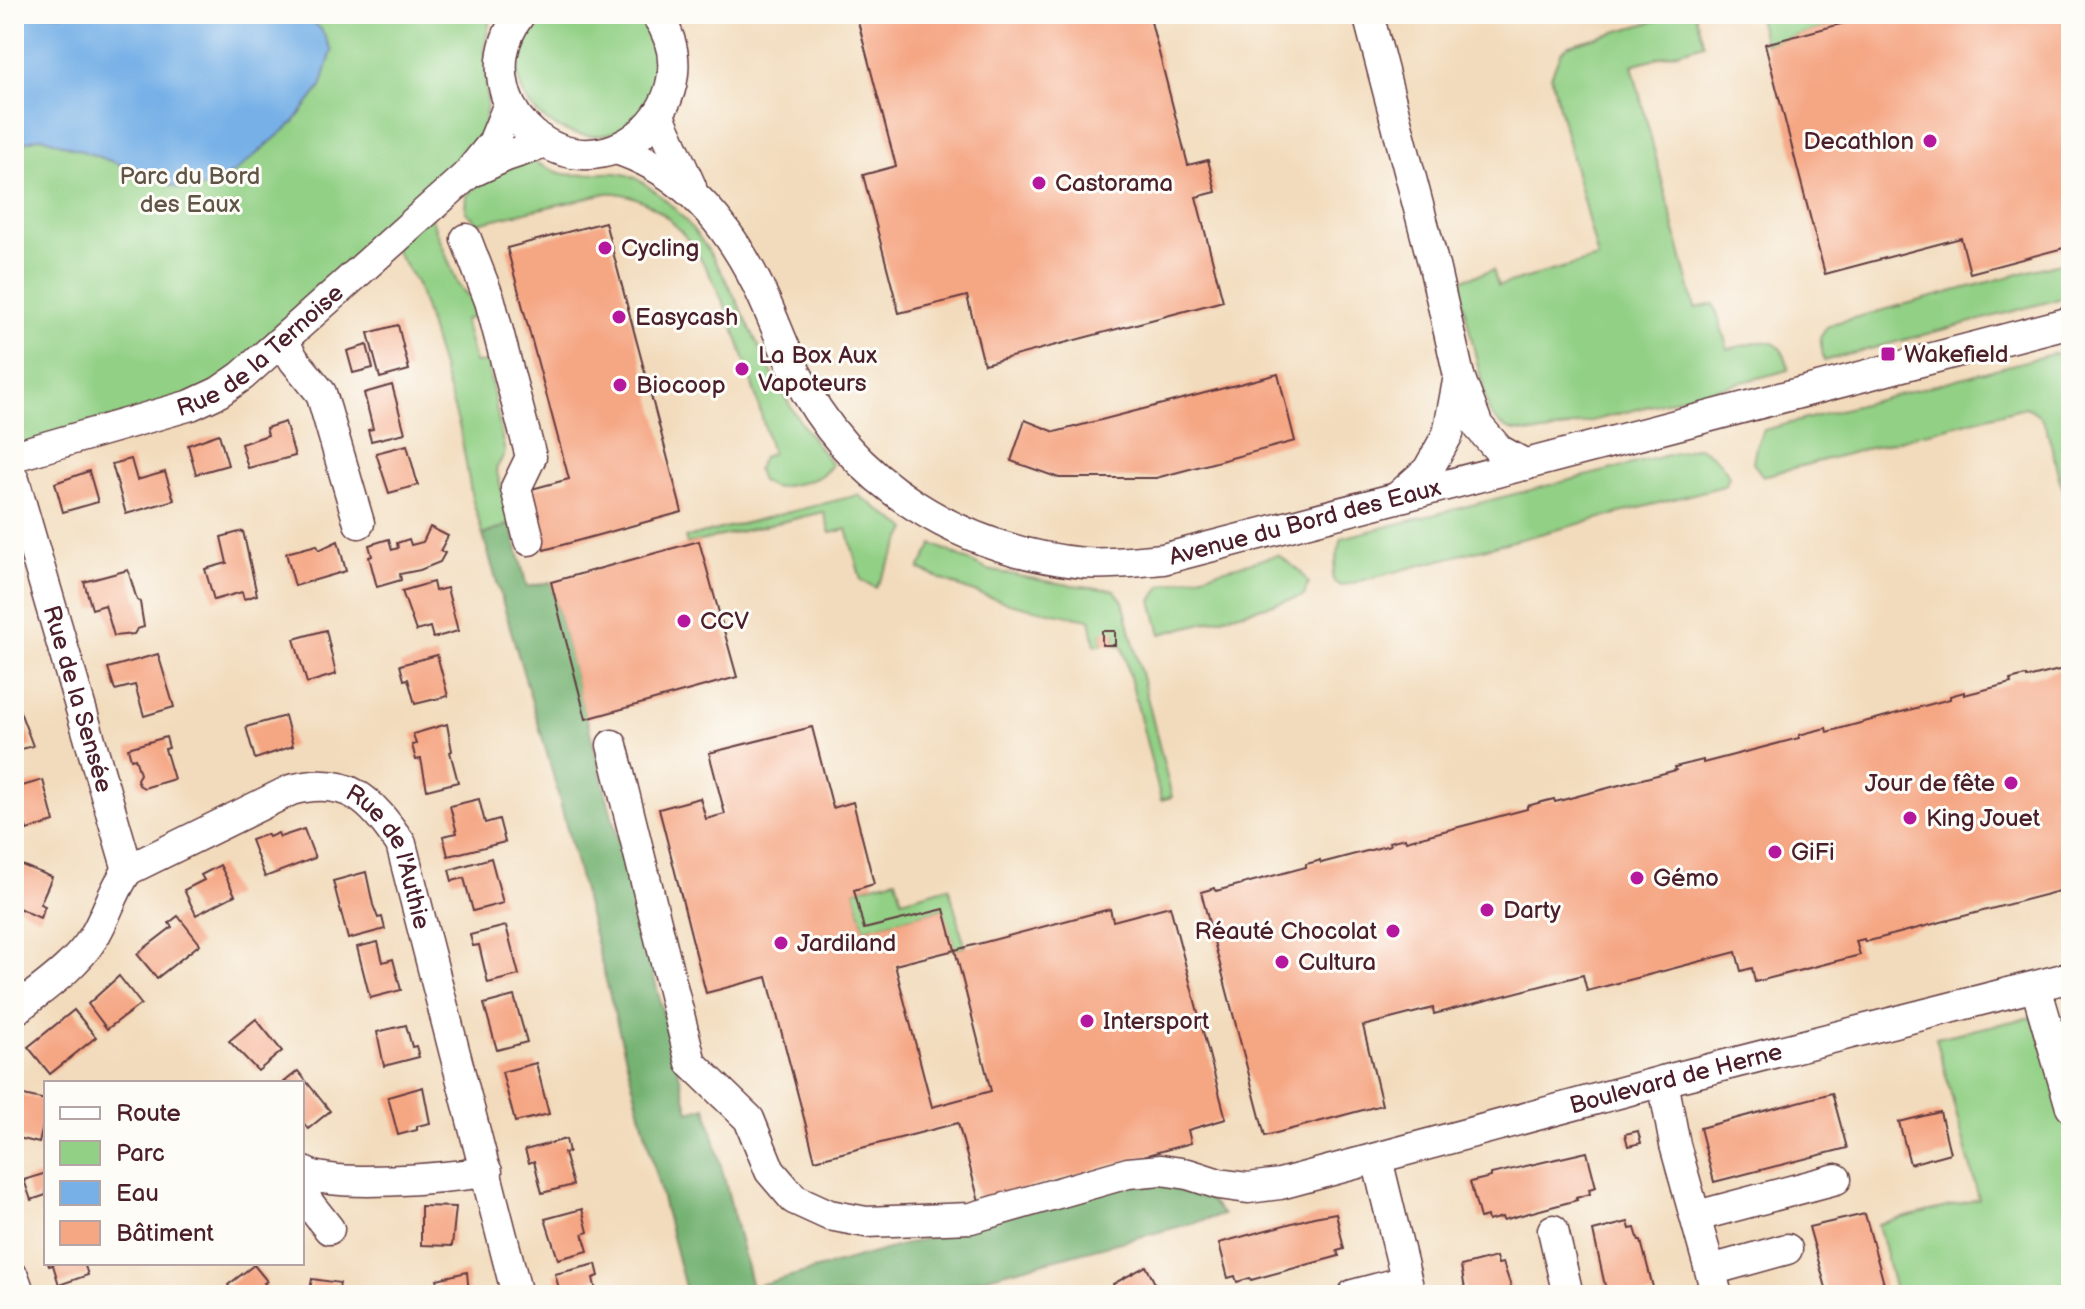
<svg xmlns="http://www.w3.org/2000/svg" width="2085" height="1309" viewBox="0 0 2085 1309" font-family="'Balsamiq Sans',sans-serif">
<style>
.green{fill:#92d085;stroke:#6e7858;stroke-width:2}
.forest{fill:#75b272;stroke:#60684e;stroke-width:2}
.water{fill:#76b0e7;stroke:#606889;stroke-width:2}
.building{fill:#f5a683;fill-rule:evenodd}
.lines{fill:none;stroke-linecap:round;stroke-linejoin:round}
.minor-casing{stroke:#633b41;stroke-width:33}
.minor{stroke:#fff;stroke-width:30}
.poi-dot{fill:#b5179e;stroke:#fdfcf7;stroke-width:3}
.labels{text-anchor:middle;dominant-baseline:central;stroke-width:6;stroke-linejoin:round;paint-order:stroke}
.poi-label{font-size:24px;fill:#4a1f2b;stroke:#fdfcf7;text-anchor:start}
.park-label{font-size:24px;fill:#605446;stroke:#fdfcf7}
.street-label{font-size:24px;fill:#4a1f2b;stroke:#fdfcf7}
</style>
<rect width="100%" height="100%" fill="#fdfcf7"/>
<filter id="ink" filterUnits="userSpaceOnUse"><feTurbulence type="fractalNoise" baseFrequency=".0125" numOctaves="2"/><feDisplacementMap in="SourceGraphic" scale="16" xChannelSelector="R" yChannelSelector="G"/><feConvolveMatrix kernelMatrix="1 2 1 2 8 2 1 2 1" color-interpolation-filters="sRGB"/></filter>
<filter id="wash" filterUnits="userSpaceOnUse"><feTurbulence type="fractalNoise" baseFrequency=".006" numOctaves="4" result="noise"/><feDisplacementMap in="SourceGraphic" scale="32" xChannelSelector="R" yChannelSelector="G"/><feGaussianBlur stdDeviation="1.8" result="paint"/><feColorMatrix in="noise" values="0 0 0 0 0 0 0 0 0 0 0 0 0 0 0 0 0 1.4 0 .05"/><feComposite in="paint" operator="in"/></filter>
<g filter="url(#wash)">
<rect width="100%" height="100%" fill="#f2dbbc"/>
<g class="green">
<polygon points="14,14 491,14 485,46 487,103 485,120 467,175 428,210 458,285 476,305 477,316 464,320 475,363 487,362 505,453 496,469 511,524 483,535 472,498 460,429 425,310 416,282 391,244 242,376 14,456"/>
<path d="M541,14H636C652,29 662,53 658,75C636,196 454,115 541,14Z"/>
<path d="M1680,14H1695L1704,44L1632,65L1695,308L1714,304L1728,349C1759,343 1781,329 1789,370L1545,433C1520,432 1505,435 1489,412L1458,281L1493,270L1498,286L1598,258L1551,76L1561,52L1569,45Z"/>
<polygon points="1757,14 1866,14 1867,17 1765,44"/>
<path d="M530,160C540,164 553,172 564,174C587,178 615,166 637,179C715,227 739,314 780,388C795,416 812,440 832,464C822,483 793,484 774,488L761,481L757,469L763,457L772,453C749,376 713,206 616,193C605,191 590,197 580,200C546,207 512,215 478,223L466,212L467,195L491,173Z"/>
<polygon points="2071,260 2071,296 1824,361 1820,338 1827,327 1835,323"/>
<path d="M2056,353L2062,355L2071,365V502C2049,478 2058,415 2025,407L1763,476L1753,463L1756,446L1764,430Z"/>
<path d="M1699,447C1712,455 1723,462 1729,477L1724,486L1341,586L1334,582L1332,576L1342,538Z"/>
<polygon points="858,495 907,529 876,588 861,580 847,529 830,533 824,512 687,544 685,538"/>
<path d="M933,544L988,570L1056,583L1114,590L1123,601L1172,797L1161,800L1122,645H1115V632H1102V645H1095L1090,619C1023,609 980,598 919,569Z"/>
<polygon points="1278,555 1300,571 1308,583 1304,596 1161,634 1152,601 1161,586"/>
<polygon points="896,879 902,900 949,887 965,947 955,950 943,909 864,929 854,890"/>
<polygon points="2032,1017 2071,1117 2071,1295 1896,1295 1878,1224 1979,1199 1936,1038"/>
</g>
<polygon class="forest" points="511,524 527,587 551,582 689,1112 706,1107 752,1287 1140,1179 1195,1183 1223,1215 920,1295 687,1295 551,767 483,535"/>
<polygon class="water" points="14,14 304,14 321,29 332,51 321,87 293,123 234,173 202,188 182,190 145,173 42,137 14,145"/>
<g id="blocks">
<g class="building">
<polygon points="856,14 1149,14 1188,165 1208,160 1216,192 1196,197 1223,301 984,364 967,296 899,313 863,175 896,166"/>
<polygon points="1866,14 2071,14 2071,246 1970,273 1961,238 1825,274 1765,44 1867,17"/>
<polygon points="605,222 682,512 544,550 528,490 569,479 507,248"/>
<polygon points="398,325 409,370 380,378 368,333"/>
<polygon points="367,345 373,368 353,373 347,351"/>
<polygon points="1278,374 1295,441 1156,478 1059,478 1011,461 1025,420 1055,432"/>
<polygon points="392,385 405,433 371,441 368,430 373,429 364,393"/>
<polygon points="285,422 295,456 248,468 241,444 268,435 266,428"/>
<polygon points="219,434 228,465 196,474 188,445"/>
<polygon points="407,445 418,485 389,493 376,453"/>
<polygon points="131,459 137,480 165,472 174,500 126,514 112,464"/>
<polygon points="89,471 98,502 63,512 55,483"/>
<polygon points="430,527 448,536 440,551 445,553 440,562 420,570 400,574 401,580 377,587 369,557 372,556 369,545 389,539 392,550 398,548 397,543 409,539 411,545 423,542"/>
<polygon points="243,531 257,595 244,599 242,592 214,600 205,569 227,563 221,537"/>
<polygon points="338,541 346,571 295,586 286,553 317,545 319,550"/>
<polygon points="699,541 737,677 586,719 551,582"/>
<polygon points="128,570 137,600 140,602 144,627 137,629 134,634 114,636 105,605 92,609 84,582"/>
<polygon points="433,582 435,591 447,588 458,631 433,638 430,627 416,631 402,591"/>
<polygon points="326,630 336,674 307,683 294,639"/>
<rect x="1102" y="631" width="13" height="14"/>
<polygon points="158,654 174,707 144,716 135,685 115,690 108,668"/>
<polygon points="437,655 448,696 415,704 408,679 404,680 400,665"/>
<polygon points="2071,667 2071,870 2067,871 2071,888 1865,942 1864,939 1856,941 1860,955 1755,982 1752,968 1741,971 1736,952 1587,991 1583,975 1434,1014 1433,1008 1363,1026 1382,1105 1265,1136 1201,892 1215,888 1216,891 1306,867 1306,864 1318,861 1320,860 1321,863 1390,845 1389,842 1405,838 1406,841 1527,809 1527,806 1538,803 1554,799 1555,802 1676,770 1675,767 1703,760 1703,763 1799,738 1799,735 1810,732 1826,728 1827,732 1950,699 1950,696 1964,692 1964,695 2011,683 2010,680 2026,676 2027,678"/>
<polygon points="19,709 33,746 14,751 14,710"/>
<polygon points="285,716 293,746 255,759 246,727"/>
<polygon points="447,724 452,751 450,752 458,782 427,790 421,759 416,760 412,745 416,744 413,734"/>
<path d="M812,727L833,808L853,802L874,884L854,890L864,929L944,909L955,950L1110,909L1113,921L1170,906L1226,1119L1188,1130L1191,1143L979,1201L958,1123L815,1160L767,977L706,993L659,809L700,798L706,819L725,814L709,753ZM955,950L991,1091L932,1107L895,965Z"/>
<polygon points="166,737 169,748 165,749 174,779 144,788 139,785 137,779 140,774 135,758 131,759 128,748"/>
<polygon points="43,780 54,822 27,830 15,788"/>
<polygon points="479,799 485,823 499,819 505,842 448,856 443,836 457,833 450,806"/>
<polygon points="304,829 315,858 265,877 251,840 267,834 269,837 278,833 280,837"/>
<polygon points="491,858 503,903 473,911 464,878 452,881 449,870"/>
<polygon points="14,862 52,877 40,904 45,906 40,918 14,906"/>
<polygon points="220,865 235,895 196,915 184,890 204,880 201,875"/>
<polygon points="366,872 373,905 378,918 382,917 385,929 348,939 333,881"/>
<polygon points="178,916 200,944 157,978 137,954 172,927 169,923"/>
<polygon points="506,926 519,975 488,983 479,945 473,946 470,935"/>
<polygon points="378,942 383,962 393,959 401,990 370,998 357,947"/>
<polygon points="119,976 141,1004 107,1029 88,1004"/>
<polygon points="514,996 527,1042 497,1050 484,1004"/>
<polygon points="74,1010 96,1037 50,1074 28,1047"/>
<polygon points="256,1019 282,1051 258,1071 229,1041"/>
<polygon points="406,1025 412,1047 416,1046 419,1057 384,1066 377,1032"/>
<polygon points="536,1063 549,1114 515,1122 502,1072"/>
<polygon points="298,1071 330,1111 308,1129 302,1121 302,1083 283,1083"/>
<polygon points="423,1087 430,1123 417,1126 417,1130 398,1135 388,1097"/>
<polygon points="1832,1093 1847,1148 1714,1182 1700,1128"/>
<polygon points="19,1094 46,1100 46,1114 39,1143 14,1137 14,1115"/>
<polygon points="1940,1112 1950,1153 1910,1164 1899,1122"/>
<polygon points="1638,1131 1641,1143 1628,1146 1625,1134"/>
<polygon points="566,1139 569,1152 564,1153 573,1185 542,1193 534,1161 529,1163 525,1150"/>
<polygon points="1587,1152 1596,1187 1589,1189 1590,1194 1576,1198 1577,1200 1503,1220 1502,1217 1488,1221 1487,1216 1480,1218 1470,1182 1491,1177 1491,1174"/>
<polygon points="46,1173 46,1195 31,1200 24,1180"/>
<polygon points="421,1206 456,1207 452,1246 421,1245"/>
<polygon points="582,1209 588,1232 583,1234 588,1251 558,1259 545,1219"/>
<polygon points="1336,1213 1344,1249 1337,1251 1339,1256 1251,1280 1250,1278 1237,1282 1235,1276 1228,1278 1219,1243 1314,1217"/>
<polygon points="1865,1214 1887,1295 1828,1295 1809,1227"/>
<polygon points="1628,1222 1630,1229 1635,1228 1639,1241 1641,1241 1655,1295 1607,1295 1593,1231"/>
<polygon points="1496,1257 1498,1264 1503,1263 1514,1295 1466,1295 1461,1266"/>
<polygon points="48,1263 84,1263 88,1275 59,1285 53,1265 49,1266"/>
<polygon points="596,1264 599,1276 593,1278 597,1295 564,1295 563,1291 560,1292 555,1274"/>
<polygon points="254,1265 267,1281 264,1283 276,1295 236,1295 228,1285"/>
<polygon points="1146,1266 1161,1295 1118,1295 1113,1284"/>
<polygon points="467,1272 469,1295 440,1295 437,1279"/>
<polygon points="312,1279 340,1283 338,1295 309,1295"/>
</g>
</g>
</g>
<g filter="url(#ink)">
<use href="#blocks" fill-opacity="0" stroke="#633b41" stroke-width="2"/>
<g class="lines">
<g class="minor-casing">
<g id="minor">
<path d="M520,14C502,39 497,65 506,95C511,111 520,123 533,134C611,198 715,96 656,14"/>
<polyline points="1368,14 1435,270 1459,376 1478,426 1499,450 1526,465"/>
<polyline points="659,116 691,187"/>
<path id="s1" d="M616,149C681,170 726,222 756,282C771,311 781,342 795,371C850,484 961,551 1084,563C1110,565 1137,561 1163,559L2071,322"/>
<polyline points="472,172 506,156 545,143"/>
<polyline points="466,239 490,301 531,457 516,488 529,540"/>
<polyline points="283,341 294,360 321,393 359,523"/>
<path id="s2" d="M14,456L191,405L219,392L242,376L467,175L493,143L509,104"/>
<path id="s3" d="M14,480L128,870"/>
<polyline points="1399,496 1428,470 1448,434 1459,376"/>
<path id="s4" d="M612,745L691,1063L749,1119L770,1171L794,1199L829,1215L866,1222L971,1218L1128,1173L1161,1170L1188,1174L1219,1184L1248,1188L1280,1184L1663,1081L2071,977"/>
<polyline points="2036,987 2071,1107"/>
<path id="s5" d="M14,1011C41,989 74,968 93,938C107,916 112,891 128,870L291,790C348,775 371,800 401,844L517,1295"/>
<polyline points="1663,1081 1675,1145 1717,1295"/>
<polyline points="1377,1159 1410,1295"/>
<path d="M302,1171C330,1190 450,1177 487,1172"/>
<polyline points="312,1177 303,1196 329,1229"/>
<polyline points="1697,1216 1836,1179"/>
<polyline points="1553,1230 1568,1295"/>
<polyline points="1711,1270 1787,1249"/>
<polyline points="14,1278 20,1295"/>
<polyline points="1353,1295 1406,1281"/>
</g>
</g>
<use href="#minor" class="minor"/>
</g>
</g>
<g class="poi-dot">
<circle cx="1930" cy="141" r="8"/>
<circle cx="1039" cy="183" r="8"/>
<circle cx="605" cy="248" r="8"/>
<circle cx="619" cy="317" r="8"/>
<rect x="1880" y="346" width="16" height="16" rx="4"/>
<circle cx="742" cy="369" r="8"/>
<circle cx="620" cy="385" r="8"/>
<circle cx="684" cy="621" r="8"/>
<circle cx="2011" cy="783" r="8"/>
<circle cx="1910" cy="818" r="8"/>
<circle cx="1775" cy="852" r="8"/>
<circle cx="1637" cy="878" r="8"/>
<circle cx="1487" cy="910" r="8"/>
<circle cx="1393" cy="931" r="8"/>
<circle cx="781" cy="943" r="8"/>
<circle cx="1282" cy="962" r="8"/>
<circle cx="1087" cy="1021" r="8"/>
</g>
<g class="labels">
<g class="poi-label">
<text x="1914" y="141" text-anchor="end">Decathlon</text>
<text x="1055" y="183">Castorama</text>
<text x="621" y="248">Cycling</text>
<text x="635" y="317">Easycash</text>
<text x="1904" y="354">Wakefield</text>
<text x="758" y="355">La Box Aux<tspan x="758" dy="28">Vapoteurs</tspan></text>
<text x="636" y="385">Biocoop</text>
<text x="700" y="621">CCV</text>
<text x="1995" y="783" text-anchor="end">Jour de fête</text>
<text x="1926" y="818">King Jouet</text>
<text x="1791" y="852">GiFi</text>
<text x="1653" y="878">Gémo</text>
<text x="1503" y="910">Darty</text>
<text x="1377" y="931" text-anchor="end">Réauté Chocolat</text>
<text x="797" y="943">Jardiland</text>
<text x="1298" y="962">Cultura</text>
<text x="1103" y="1021">Intersport</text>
</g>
<g class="park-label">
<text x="190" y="176">Parc du Bord<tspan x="190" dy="28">des Eaux</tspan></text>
</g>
<g class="street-label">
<text stroke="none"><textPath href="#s2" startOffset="272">Rue de la Ternoise</textPath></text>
<text stroke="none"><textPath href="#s1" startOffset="884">Avenue du Bord des Eaux</textPath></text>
<text stroke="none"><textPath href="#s3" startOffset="228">Rue de la Sensée</textPath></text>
<text stroke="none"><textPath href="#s5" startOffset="506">Rue de l'Authie</textPath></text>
<text stroke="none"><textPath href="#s4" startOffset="1410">Boulevard de Herne</textPath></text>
</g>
</g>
<rect width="2085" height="1309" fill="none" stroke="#fdfcf7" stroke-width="48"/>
<rect x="44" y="1081" width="260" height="184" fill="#fdfcf7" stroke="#b5a4a5" stroke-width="2"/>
<rect x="60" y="1107" width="40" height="12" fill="#ffffff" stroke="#b5a4a5" stroke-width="2"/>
<text x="116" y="1121" font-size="24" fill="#4a1f2b">Route</text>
<rect x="60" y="1141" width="40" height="24" fill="#92d085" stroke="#b5a4a5" stroke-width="2"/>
<text x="116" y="1161" font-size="24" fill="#4a1f2b">Parc</text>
<rect x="60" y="1181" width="40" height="24" fill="#76b0e7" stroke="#b5a4a5" stroke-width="2"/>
<text x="116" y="1201" font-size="24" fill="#4a1f2b">Eau</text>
<rect x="60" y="1221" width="40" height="24" fill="#f5a683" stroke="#b5a4a5" stroke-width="2"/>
<text x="116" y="1241" font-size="24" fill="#4a1f2b">Bâtiment</text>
</svg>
